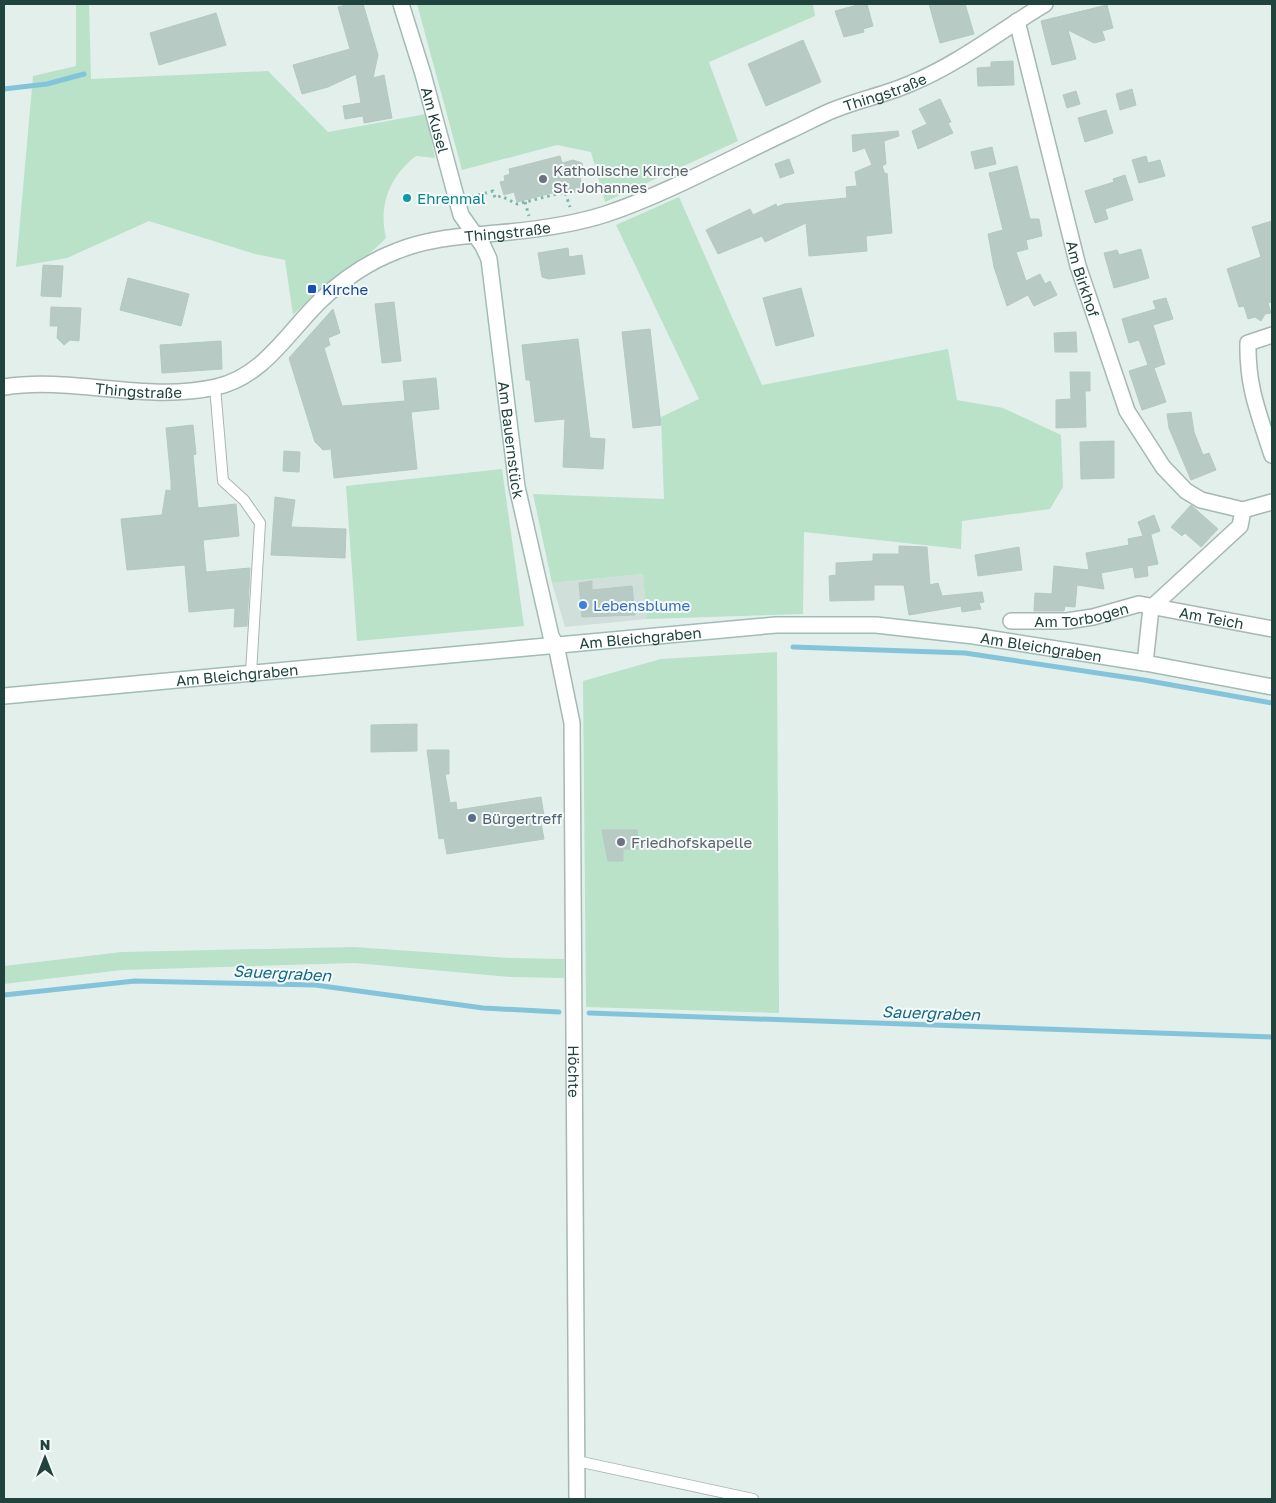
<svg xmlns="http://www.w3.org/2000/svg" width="1276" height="1503" viewBox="0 0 1276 1503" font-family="'Golos Text',sans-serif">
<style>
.built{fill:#d1dfda}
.green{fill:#b9e2c9}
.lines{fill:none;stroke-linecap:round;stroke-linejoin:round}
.stream{stroke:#84c4da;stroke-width:5}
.building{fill:#b8cac4;stroke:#b4c9c3}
.lane-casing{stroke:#a5b8b3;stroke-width:12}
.street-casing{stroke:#a5b8b3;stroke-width:18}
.secondary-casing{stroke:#a0bcb5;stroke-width:18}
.path{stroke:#7fb6ab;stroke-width:3;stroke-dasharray:2.5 4;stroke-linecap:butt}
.lane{stroke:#fff;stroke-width:10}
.street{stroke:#fff;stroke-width:15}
.secondary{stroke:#fff;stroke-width:15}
.worship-dot{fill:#6b7280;stroke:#f4faf8;stroke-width:2}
.culture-dot{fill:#0f9aa8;stroke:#f4faf8;stroke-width:2}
.transit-dot{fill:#1a4fb4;stroke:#f4faf8;stroke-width:2}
.shop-dot{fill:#3f7fe0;stroke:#f4faf8;stroke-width:2}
.service-dot{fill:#5c6f8a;stroke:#f4faf8;stroke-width:2}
.labels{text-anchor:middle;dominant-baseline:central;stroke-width:4;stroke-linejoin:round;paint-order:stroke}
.street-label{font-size:15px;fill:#20433d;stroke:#f4faf8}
.worship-label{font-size:15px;fill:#5b616d;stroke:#f4faf8;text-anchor:start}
.culture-label{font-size:15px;fill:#0d838f;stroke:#f4faf8;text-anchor:start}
.transit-label{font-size:15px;fill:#164399;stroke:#f4faf8;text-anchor:start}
.shop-label{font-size:15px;fill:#366cbe;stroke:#f4faf8;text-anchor:start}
.service-label{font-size:15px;fill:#4e5e75;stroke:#f4faf8;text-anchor:start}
.water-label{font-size:16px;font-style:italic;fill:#126787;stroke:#f4faf8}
</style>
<rect width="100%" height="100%" fill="#e3efeb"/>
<polygon class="built" points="643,574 647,619 565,627 552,583"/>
<g class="green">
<path d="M76,4H89L91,79L268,71L328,132L426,114L435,158L416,156C390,176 378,205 386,238C358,267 321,286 293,315L285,260L255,254L149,221L67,258L16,267L33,76L76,66Z"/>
<polygon points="417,4 813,4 815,16 709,62 738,141 605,202 591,152 557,145 462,170"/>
<polygon points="679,197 762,385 948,349 957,400 1003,408 1061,435 1063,487 1050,509 962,521 961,549 804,532 803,614 647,619 643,574 552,583 533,494 664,499 661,417 699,399 616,225"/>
<polygon points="502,469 524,626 357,641 346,486"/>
<polygon points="777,652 779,1013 586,1007 583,681 661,659"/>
<polygon points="354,947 511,958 564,959 564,978 510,977 355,963 122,970 4,984 4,966 122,952"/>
</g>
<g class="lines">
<g class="stream">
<polyline points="4,89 47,84 84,74"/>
<polyline points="793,647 965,653 1144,680 1272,703"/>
<polyline points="4,995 135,981 315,985 483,1008 559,1012"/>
<polyline points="589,1013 1272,1037"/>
</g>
</g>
<g class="building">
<polygon points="350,4 363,4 378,55 373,78 384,75 392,118 364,123 363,116 345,119 343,106 361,103 356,74 328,87 302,94 293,65 350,49 338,7"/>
<polygon points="861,4 867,4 873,26 863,29 864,32 844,37 835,11"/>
<polygon points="929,4 965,4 974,34 940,43"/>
<polygon points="1107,5 1113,28 1102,31 1105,40 1094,43 1068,30 1076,59 1052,65 1041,21"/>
<polygon points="216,13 226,45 159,65 150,33"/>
<polygon points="803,40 821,82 766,106 748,64"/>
<polygon points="1013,61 1014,85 978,86 977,68 991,67 991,62"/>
<polygon points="1132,89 1136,105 1120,110 1116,94"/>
<polygon points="1076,91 1080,104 1067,108 1063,95"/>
<polygon points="940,99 951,122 948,123 953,133 918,149 912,131 927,124 919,109"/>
<polygon points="1106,110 1113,133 1085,142 1078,118"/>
<polygon points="898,131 899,136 884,141 886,164 882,166 885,174 887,173 892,233 866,236 867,251 809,256 806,223 765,242 762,236 718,254 706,230 750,209 753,215 776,204 777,207 784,204 847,198 846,187 857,186 855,172 872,165 865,148 853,152 852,135"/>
<polygon points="992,147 996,164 975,169 971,152"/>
<polygon points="560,156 562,163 573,160 582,163 584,173 580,177 583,190 568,194 567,189 517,202 514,192 504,195 500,182 505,181 504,176 510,174 509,169"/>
<polygon points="1146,156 1148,163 1160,160 1165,176 1139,183 1132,160"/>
<polygon points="789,159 794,173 780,178 775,164"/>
<polygon points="1017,166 1030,219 1039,219 1042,236 1026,240 1028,249 1016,252 1026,281 1040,274 1045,284 1050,281 1057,295 1034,306 1028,295 1007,306 994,267 988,234 1003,230 989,173"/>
<polygon points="1125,175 1133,200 1105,209 1108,219 1095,223 1085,191 1114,182 1113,179"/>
<polygon points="1272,221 1272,302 1268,303 1271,313 1265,314 1261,321 1255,317 1248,319 1244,306 1239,307 1227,269 1261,257 1252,227"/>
<polygon points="568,248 569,257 582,255 585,274 549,279 542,277 538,253"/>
<polygon points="1141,249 1149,278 1114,288 1104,253 1117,250 1119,255"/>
<polygon points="43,265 63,266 61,297 41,296"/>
<polygon points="128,278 189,294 181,326 120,310"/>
<polygon points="801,288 814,336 776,346 763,298"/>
<polygon points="1166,298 1173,319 1153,325 1165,364 1154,368 1166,402 1142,410 1129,371 1148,365 1139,340 1129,343 1122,319 1156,309 1153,301"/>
<polygon points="394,302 401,361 382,363 375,304"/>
<polygon points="51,307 81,308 79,341 70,340 64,345 57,338 58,326 50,326"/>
<polygon points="333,309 340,333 328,338 330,345 324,348 342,406 405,401 403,381 436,378 439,409 411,412 417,469 334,478 331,449 323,450 315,442 289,358"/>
<polygon points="650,329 661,425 633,428 622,332"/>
<polygon points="1076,332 1077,352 1055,352 1054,333"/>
<polygon points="578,339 590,438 605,439 603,469 563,467 565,419 535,422 530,380 526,380 522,345"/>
<polygon points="221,341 222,369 162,373 160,345"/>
<polygon points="1070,372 1090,372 1090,391 1085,391 1086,427 1056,428 1056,400 1071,399"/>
<polygon points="1191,412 1194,432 1203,455 1209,453 1216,470 1191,480 1169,428 1167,414"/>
<polygon points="193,425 196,454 193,455 198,508 236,504 239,536 203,540 206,572 250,568 247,626 234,627 235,608 189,612 185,565 127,570 121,519 162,515 166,490 171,491 171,481 166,428"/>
<polygon points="1114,441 1114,478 1081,479 1080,442"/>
<polygon points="284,451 300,452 299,472 283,471"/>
<polygon points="275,497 295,500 291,527 346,529 345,558 271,555"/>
<polygon points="1191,505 1218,529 1201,547 1185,533 1182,536 1171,527"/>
<polygon points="1154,515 1160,531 1149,535 1151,535 1158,564 1147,566 1148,576 1135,578 1133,567 1101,573 1104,589 1077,585 1075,607 1065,606 1064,611 1034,611 1035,593 1052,594 1054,566 1089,570 1086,553 1129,545 1128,539 1143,536 1138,522"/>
<polygon points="899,546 927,547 930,585 938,583 942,596 982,592 984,602 979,603 981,609 962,612 961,606 909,615 904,585 874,585 874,600 830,601 829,576 836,575 836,563 873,561 873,554 899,554"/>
<polygon points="1019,547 1022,570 978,576 975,555"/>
<polygon points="592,581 592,590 632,586 635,615 582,617 579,583"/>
<polygon points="417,724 417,751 371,752 371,725"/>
<polygon points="427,750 449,750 449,774 445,774 450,803 456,802 457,810 541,797 545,822 541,823 544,839 447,854 444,838 439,839"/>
<polygon points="602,830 637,830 638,849 623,849 623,861 608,861"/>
</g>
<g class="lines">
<g class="lane-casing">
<g id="lane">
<polyline points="215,387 223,481 244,500 260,523 251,673"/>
<polyline points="577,1461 753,1499"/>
</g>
</g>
<g class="street-casing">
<g id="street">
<path id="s1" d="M1017,21L1078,266L1127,411L1163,467L1186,491L1201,500L1243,510L1272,502"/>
<path d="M1272,335L1248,343C1247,387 1259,414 1272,455"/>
<path id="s2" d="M4,387C74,376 145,403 216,387C263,377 288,332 320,301C342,280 368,262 397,251C429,238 464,236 498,233C534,230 572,225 606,214C666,194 731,158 789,131C805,124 820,115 836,109C861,99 888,94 912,83C960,63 1001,30 1045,4"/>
<path id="s3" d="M1011,621H1067L1093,617L1139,604L1272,629"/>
<path id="s4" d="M556,645L572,723L577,1499"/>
<polyline points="1145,663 1151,608 1240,526 1243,510"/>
</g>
</g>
<g class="secondary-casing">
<g id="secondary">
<path id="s5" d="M401,4L423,74L461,215L483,246L489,259L517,487L551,636L556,645"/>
<path id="s6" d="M4,696L776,625H876L974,636L1145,663L1272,687"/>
</g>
</g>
<g class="path">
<polyline points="472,197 493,191 495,198 501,196 517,204 565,192 570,207"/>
<polyline points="525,202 529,216"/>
</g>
<use href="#lane" class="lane"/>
<use href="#street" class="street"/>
<use href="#secondary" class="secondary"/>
</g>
<g class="worship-dot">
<circle cx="543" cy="179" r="5"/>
<circle cx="621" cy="842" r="5"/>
</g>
<circle class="culture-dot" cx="407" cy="198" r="5"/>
<rect class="transit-dot" x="307" y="284" width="10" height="10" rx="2.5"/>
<circle class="shop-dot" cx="583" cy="605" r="5"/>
<circle class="service-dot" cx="472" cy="818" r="5"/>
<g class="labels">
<g class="street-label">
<text stroke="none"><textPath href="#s2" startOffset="960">Thingstraße</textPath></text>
<text stroke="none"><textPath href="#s5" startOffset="121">Am Kusel</textPath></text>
<text stroke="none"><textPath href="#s2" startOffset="555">Thingstraße</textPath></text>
<text stroke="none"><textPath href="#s1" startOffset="266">Am Birkhof</textPath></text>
<text stroke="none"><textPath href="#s2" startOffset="135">Thingstraße</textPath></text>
<text stroke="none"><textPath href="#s5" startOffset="454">Am Bauernstück</textPath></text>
<text stroke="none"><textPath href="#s3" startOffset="71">Am Torbogen</textPath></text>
<text stroke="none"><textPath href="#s3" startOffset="204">Am Teich</textPath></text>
<text stroke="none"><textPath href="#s6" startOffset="639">Am Bleichgraben</textPath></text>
<text stroke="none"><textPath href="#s6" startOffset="1042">Am Bleichgraben</textPath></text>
<text stroke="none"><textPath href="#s6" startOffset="234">Am Bleichgraben</textPath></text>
<text stroke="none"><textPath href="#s4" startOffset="428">Höchte</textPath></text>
</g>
<g class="worship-label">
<text x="553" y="170">Katholische Kirche<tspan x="553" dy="17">St. Johannes</tspan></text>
<text x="631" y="842">Friedhofskapelle</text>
</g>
<g class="culture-label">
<text x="417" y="198">Ehrenmal</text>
</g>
<g class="transit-label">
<text x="322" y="289">Kirche</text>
</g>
<g class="shop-label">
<text x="593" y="605">Lebensblume</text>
</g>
<g class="service-label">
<text x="482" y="818">Bürgertreff</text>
</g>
<g class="water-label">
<text transform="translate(282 973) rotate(3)">Sauergraben</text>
<text transform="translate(931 1013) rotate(2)">Sauergraben</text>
</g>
</g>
<rect width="1276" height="1503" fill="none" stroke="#20433d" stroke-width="10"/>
<g transform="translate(45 1458)" stroke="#f4faf8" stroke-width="4" paint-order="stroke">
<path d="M0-4L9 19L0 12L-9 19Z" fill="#20433d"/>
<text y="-8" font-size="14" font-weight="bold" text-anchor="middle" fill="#20433d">N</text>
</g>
</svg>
